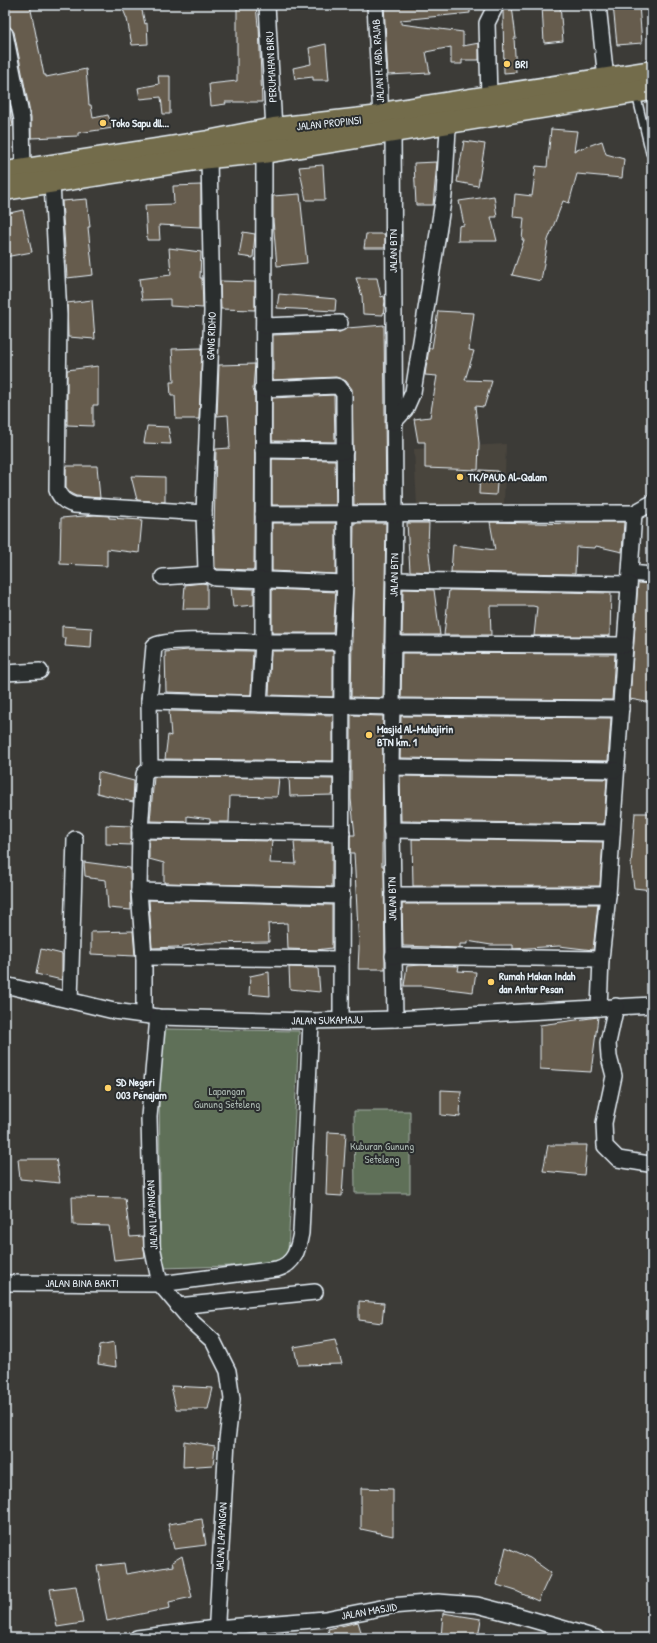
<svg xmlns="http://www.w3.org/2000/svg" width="657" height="1643" viewBox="0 0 657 1643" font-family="'Patrick Hand',sans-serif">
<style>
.built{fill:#49453e}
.green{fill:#5f7058;stroke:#a4b0a8}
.building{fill:#665c4d;stroke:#e8f1f8}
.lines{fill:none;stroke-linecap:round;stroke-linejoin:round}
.service-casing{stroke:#e8f1f8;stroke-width:10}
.minor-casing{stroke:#e8f1f8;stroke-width:18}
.trunk-casing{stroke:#e8f1f8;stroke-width:25}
.service{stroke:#2a2d2e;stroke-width:7}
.minor{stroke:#2a2d2e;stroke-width:15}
.trunk{stroke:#736c4b;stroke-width:22}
.poi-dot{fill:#ffd166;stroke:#2a2d2e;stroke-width:1.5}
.labels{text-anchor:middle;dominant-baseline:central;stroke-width:4;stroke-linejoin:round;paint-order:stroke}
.street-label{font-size:11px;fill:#e8f1f8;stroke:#2a2d2e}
.poi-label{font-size:11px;font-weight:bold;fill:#e8f1f8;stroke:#2a2d2e;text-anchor:start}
.park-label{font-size:11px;fill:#aab7b0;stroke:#2a2d2e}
</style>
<rect width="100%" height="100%" fill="#3c3b37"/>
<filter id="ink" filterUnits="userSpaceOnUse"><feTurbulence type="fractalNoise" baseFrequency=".025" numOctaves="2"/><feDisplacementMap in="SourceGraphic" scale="8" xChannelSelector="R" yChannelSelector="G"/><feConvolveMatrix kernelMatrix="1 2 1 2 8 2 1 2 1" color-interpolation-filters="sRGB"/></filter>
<g filter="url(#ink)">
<polygon class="built" points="506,444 504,505 417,506 414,449"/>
<g class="green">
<polygon points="166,1029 299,1031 288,1252 282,1260 270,1265 161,1268 159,1078 163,1034"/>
<polygon points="354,1111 410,1111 410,1193 355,1193"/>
</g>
<g class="building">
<polygon points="8,5 30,5 44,75 46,75 46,77 86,69 89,105 91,105 93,118 108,115 113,128 78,133 78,136 31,138 31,118 14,32 11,28 5,25 5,14 10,13"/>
<polygon points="237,5 256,5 258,26 259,26 262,102 225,102 226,104 211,106 209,84 237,81"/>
<polygon points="384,5 470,5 470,13 401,20 401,24 463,32 463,46 479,43 479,60 462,60 462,64 451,64 451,47 426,52 430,73 388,75"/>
<polygon points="542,5 560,5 563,41 544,43"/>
<polygon points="613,5 639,5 642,43 617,45"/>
<polygon points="141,6 145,24 147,23 148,44 132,45 127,19 122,7"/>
<polygon points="512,6 516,38 514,38 516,72 504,73 503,11 505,7"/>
<polygon points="326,44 329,80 313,80 313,77 295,79 293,68 311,64 309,48"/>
<polygon points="158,76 170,76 170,114 163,114 161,97 140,99 138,88 159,84"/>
<polygon points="5,80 13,126 5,128"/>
<polygon points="551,129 577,131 574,151 602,141 606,154 624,159 622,178 577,174 569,203 563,201 548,240 541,281 512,275 524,240 522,240 524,218 513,217 515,194 532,196 536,166 547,167"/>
<polygon points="464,141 485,144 478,186 457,182"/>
<polygon points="437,162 433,205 416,205 414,163"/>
<polygon points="323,165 325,200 306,200 299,167"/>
<polygon points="201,185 201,227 159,225 160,240 147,240 145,205 174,204 173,186"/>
<polygon points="300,194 307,263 277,266 273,220 273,196"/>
<polygon points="494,196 497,217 491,217 497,241 458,241 459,226 464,225 459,201"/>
<polygon points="87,199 90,227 88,227 93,275 67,278 62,201"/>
<polygon points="23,210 32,252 5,257 5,214"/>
<polygon points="243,232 255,234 253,258 239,256"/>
<polygon points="366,234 385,234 385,248 364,248"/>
<polygon points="169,248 201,252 200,278 202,278 203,308 170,306 170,299 142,300 139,279 171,275"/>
<polygon points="356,278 377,278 381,297 384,296 385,301 383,315 363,314 362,296"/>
<polygon points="220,281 255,282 255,310 221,309"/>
<polygon points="279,294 336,299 335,311 277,308"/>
<polygon points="92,300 95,339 68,337 67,303"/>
<polygon points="438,311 474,313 469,350 474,351 465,380 492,381 484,407 475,406 479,443 478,470 425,468 425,442 418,442 414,419 430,417 437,376 425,375 429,348 432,348"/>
<polygon points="384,325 386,505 354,505 352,389 346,381 336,377 273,380 273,335 340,332 347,328"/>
<polygon points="202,348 199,419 176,419 175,396 171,396 170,382 174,382 172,349"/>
<polygon points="255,364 253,389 255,394 254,570 217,569 215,567 214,532 216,449 230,448 228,415 217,416 219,365"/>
<polygon points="98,366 98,405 93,405 93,426 67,425 67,370"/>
<polygon points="334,395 335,442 272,441 272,398"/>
<polygon points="147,426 168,427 171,444 144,443"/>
<polygon points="272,459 335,460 336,505 272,505"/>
<polygon points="66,466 97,466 100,498 76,496 70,493 66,488"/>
<polygon points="480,470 498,471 496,495 479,494"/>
<polygon points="131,476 165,477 165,502 137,500"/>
<polygon points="95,515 109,516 109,518 142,520 139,553 107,549 107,566 60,564 61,518"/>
<polygon points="490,522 576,524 576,522 624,522 622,552 596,546 595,548 576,547 575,574 451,572 453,545 495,550"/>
<polygon points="272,523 336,523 336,574 272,571"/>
<polygon points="354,523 386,523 383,698 351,697"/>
<polygon points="407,523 429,523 428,545 431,572 410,571"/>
<polygon points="202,583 207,584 207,609 183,609 185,585"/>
<polygon points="638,583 652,584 652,703 630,699"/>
<polygon points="231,588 254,589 254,605 233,607"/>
<polygon points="272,589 336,592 333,633 272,633"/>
<polygon points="403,589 434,590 440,635 402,635"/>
<polygon points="449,590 611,593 610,636 534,636 537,607 533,606 490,606 491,635 444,635"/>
<polygon points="62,626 92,628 91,648 65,646 66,638 62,638"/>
<polygon points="189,650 253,651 251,695 166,692 165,652"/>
<polygon points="271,651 333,651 333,697 269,695"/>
<polygon points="402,653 615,654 612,700 401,698"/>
<polygon points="169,711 333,715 333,761 165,759 168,735 171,736"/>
<polygon points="351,715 383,716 382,866 384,866 385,969 358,969 359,948 354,853 350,853 350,835 355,835 351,799"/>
<polygon points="401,716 611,718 608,761 400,758"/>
<polygon points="98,772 134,781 133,802 97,793"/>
<polygon points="400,776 607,779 604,824 401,821"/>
<polygon points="154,777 279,778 277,797 230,796 229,822 210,822 210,819 187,816 187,822 150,821"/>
<polygon points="289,778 333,779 333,795 290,796"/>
<polygon points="635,813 652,813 652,890 634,888 631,865"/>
<polygon points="106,825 131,826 131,845 106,844"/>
<polygon points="149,839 272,841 270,863 296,864 294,842 332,842 332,887 164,883 164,863 149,859"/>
<polygon points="412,839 603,842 600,886 413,886"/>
<polygon points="84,862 130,868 131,910 108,908 106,880 90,878 90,877 85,876"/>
<polygon points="149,900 332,905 332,948 316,950 288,949 287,923 268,924 269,942 205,943 177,947 152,948"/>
<polygon points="402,904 598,904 593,950 559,946 513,949 513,945 491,945 467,941 467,944 460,944 460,948 403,946"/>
<polygon points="133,931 135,956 91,954 91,932"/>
<polygon points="41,949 62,954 62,980 36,974"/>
<polygon points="421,965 459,966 458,971 476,972 473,992 424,986 404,986 407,966"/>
<polygon points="289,967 318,968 320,992 290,989"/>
<polygon points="269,972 270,996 249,994 250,976"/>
<polygon points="598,1017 591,1072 540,1069 540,1025"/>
<polygon points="441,1090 461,1091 460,1117 441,1115"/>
<polygon points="328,1132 346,1133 342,1196 326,1195"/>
<polygon points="548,1145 587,1145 584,1175 543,1171"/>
<polygon points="18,1159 56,1159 60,1183 20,1179"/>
<polygon points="72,1197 125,1198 130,1237 143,1236 145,1257 114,1260 109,1226 73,1225"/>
<polygon points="359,1301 384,1303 382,1323 359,1320"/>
<polygon points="335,1340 342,1364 298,1365 294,1347"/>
<polygon points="114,1342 116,1367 98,1364 100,1345"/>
<polygon points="171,1386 213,1388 208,1409 176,1409"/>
<polygon points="184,1441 215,1446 213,1465 183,1467"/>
<polygon points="361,1488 393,1489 393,1536 361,1529"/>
<polygon points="202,1519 206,1545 174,1549 168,1524"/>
<polygon points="506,1547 530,1558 551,1573 538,1601 516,1591 497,1585"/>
<polygon points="182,1556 192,1597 169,1602 170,1608 107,1621 97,1566 124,1563 126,1574 173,1566 172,1562"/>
<polygon points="76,1586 83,1623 57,1627 50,1589"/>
<polygon points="443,1613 481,1619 478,1638 441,1638"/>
<polygon points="358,1622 363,1638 330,1638 328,1629"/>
</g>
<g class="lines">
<g class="service-casing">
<polyline id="service" points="636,94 650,153 652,155"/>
</g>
<g class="minor-casing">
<g id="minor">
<polyline points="267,5 274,129"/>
<polyline points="375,5 381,117"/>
<polyline points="598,5 606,79"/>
<polyline points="5,34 22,120 23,171"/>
<polyline points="489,97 487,23 496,5"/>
<polyline points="393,130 395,515 391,767 395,1019"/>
<polyline points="264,152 263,642 342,642 341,1019"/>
<path d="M52,183L59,315L57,490C61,499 65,502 74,505L204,513L206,570L211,576L215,578L345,583"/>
<polyline points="264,326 340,323"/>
<polyline points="262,389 336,386 339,387 344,394 345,583 342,642"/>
<polyline points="394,422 405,410 413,392 444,195 449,113"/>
<polyline points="263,450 345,451"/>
<polyline points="204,513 212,311 209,157"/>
<polyline points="634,513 652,503"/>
<polyline points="263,514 634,513 608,895 601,959 599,1008"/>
<polyline points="630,573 652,575"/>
<polyline points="163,577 208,574"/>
<polyline points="394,580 629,584"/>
<polyline points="393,644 625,645"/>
<polyline points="5,673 40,671"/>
<polyline points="149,701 150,768"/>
<path d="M259,704L263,642C245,642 164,637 154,646L149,701L391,707L621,709"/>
<polyline points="391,767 616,770"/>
<polyline points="140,830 342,833"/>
<polyline points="391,830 612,833"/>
<polyline points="139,891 342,896"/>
<polyline points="393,895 608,895"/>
<polyline points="393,956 601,959"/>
<polyline points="144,957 341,959"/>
<polyline points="5,985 114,1011 158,1017 311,1021 395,1019 652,1005"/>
<polyline points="70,1000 75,839"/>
<polyline points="616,1006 608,1043 609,1057 614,1076 604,1123 605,1146 618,1159 649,1164 652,1162"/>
<polyline points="144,1015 144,957 139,891 140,830 144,774 150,768 342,770"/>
<polyline points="158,1017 149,1117 152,1246 160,1284 192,1322 213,1341 228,1371 232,1399 227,1440 216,1638"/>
<path d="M5,1283L160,1284L277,1269C295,1264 298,1249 301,1233L311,1021"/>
<polyline points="178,1306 315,1292"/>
<polyline points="137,1638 216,1628 325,1619 391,1606 438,1602 477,1605 516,1615 596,1638"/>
</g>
</g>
<g class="trunk-casing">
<g id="trunk">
<polyline points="5,173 208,142 274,129 381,117 393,112 652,72"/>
<polyline points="5,189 209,157 264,152 652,89"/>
</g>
</g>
<use href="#service" class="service"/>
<use href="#minor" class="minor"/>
<use href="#trunk" class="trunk"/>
</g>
</g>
<g class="poi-dot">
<circle cx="507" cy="64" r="4"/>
<circle cx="103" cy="123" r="4"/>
<circle cx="460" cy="477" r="4"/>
<circle cx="369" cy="735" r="4"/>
<circle cx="491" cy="982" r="4"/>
<circle cx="108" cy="1088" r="4"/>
</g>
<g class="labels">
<g class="street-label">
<text transform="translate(378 61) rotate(-93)">JALAN H. ABD. RAJAB</text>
<text transform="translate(271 67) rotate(-93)">PERUMAHAN BIRU</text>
<text transform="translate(329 123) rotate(-6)">JALAN PROPINSI</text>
<text transform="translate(393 251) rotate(-90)">JALAN BTN</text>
<text transform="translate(211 336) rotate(-88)">GANG RIDHO</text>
<text transform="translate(394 575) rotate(-89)">JALAN BTN</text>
<text transform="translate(392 899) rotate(-91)">JALAN BTN</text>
<text transform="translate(327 1020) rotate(-1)">JALAN SUKAMAJU</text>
<text transform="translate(152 1215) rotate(-93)">JALAN LAPANGAN</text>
<text x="82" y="1283">JALAN BINA BAKTI</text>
<text transform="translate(221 1537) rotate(-87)">JALAN LAPANGAN</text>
<text transform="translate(369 1611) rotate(-10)">JALAN MASJID</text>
</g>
<g class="poi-label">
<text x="515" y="64">BRI</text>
<text x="111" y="123">Toko Sapu dll...</text>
<text x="468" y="477">TK/PAUD Al-Qalam</text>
<text x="377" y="729">Masjid Al-Muhajirin<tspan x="377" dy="13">BTN km. 1</tspan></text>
<text x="499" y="976">Rumah Makan Indah<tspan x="499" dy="13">dan Antar Pesan</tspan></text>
<text x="116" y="1082">SD Negeri<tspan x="116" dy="13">003 Penajam</tspan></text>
</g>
<g class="park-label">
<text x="227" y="1091">Lapangan<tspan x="227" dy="13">Gunung Seteleng</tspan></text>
<text x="382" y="1146">Kuburan Gunung<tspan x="382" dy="13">Seteleng</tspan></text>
</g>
</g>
<rect width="657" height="1643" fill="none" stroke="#2a2d2e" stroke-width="20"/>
<rect x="10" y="10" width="637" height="1623" fill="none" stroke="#e8f1f8" stroke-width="1.5" filter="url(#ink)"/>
</svg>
